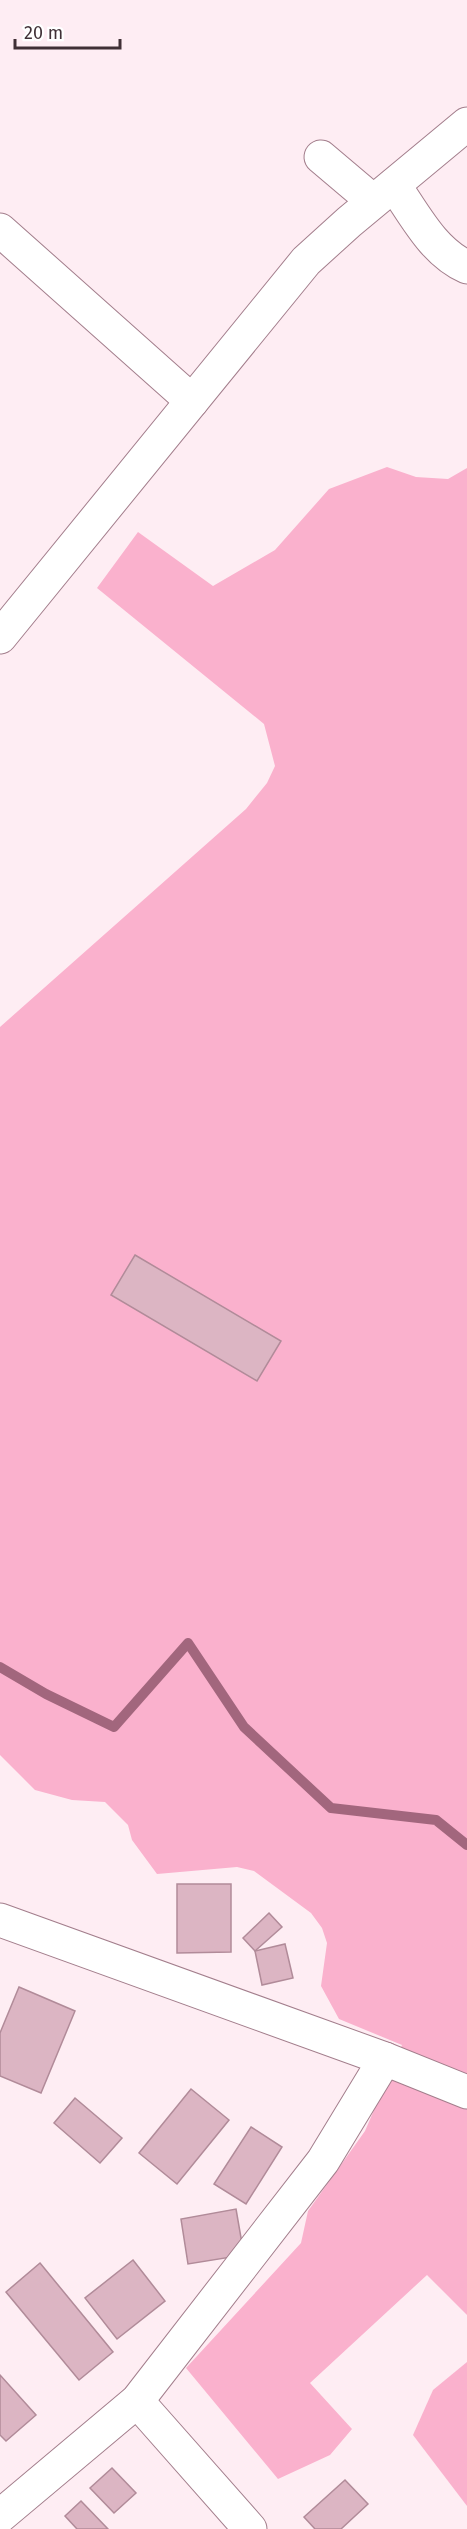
<svg xmlns="http://www.w3.org/2000/svg" width="467" height="2529" viewBox="0 0 467 2529" font-family="'Fira Sans',sans-serif">
<style>
.green{fill:#fab1cd}
.lines{fill:none;stroke-linecap:round;stroke-linejoin:round}
.stream{stroke:#a2667d;stroke-width:10}
.building{fill:#dcb5c3;stroke:#b18b99;stroke-width:1.5}
.minor-casing{stroke:#a37e8c;stroke-width:35}
.minor{stroke:#fff;stroke-width:33}
</style>
<rect width="100%" height="100%" fill="#feedf3"/>
<g class="green">
<polygon points="387,467 416,477 448,479 467,468 467,2315 427,2275 310,2383 352,2429 330,2455 278,2479 186,2368 301,2243 308,2211 365,2131 402,2045 339,2019 321,1986 327,1943 322,1928 311,1913 254,1871 237,1867 157,1874 132,1840 128,1825 105,1802 72,1800 35,1790 0,1755 0,1027 246,809 267,783 275,766 264,724 97,588 138,532 213,586 275,550 329,489"/>
<polygon points="467,2362 467,2506 413,2435 433,2390"/>
</g>
<g class="lines">
<polyline class="stream" points="0,1667 46,1694 114,1727 188,1643 244,1727 331,1808 436,1820 467,1845"/>
</g>
<g class="building">
<polygon points="135,1255 281,1341 257,1381 111,1295"/>
<polygon points="177,1884 231,1884 231,1952 177,1953"/>
<polygon points="269,1913 282,1927 255,1951 243,1938"/>
<polygon points="285,1944 293,1978 262,1985 255,1951"/>
<polygon points="19,1987 75,2011 41,2093 0,2076 0,2033"/>
<polygon points="191,2089 229,2120 177,2184 139,2153"/>
<polygon points="75,2098 122,2138 100,2163 54,2123"/>
<polygon points="251,2127 282,2147 246,2204 214,2184"/>
<polygon points="236,2209 244,2255 188,2264 181,2219"/>
<polygon points="133,2260 165,2301 117,2339 85,2298"/>
<polygon points="40,2263 113,2352 79,2380 6,2292"/>
<polygon points="0,2375 36,2415 6,2441 0,2435"/>
<polygon points="112,2468 136,2493 114,2513 90,2488"/>
<polygon points="345,2480 368,2504 341,2529 315,2529 304,2517"/>
<polygon points="81,2501 108,2529 77,2529 65,2516"/>
</g>
<g class="lines">
<g class="minor-casing">
<g id="minor">
<polyline points="321,157 373,201"/>
<path d="M394,185C415,215 433,252 467,267"/>
<polyline points="0,230 192,401"/>
<polyline points="0,637 306,261 349,222 467,124"/>
<polyline points="0,1920 385,2059 467,2092"/>
<polyline points="137,2401 250,2529"/>
<polyline points="0,2516 137,2401 323,2161 385,2059"/>
</g>
</g>
<use href="#minor" class="minor"/>
</g>
<path d="M15 39v9h105v-9" fill="none" stroke="#403036" stroke-width="3"/>
<text x="24" y="39" font-size="18" fill="#403036" stroke="#ffffff" stroke-width="4.5" paint-order="stroke">20 m</text>
</svg>
